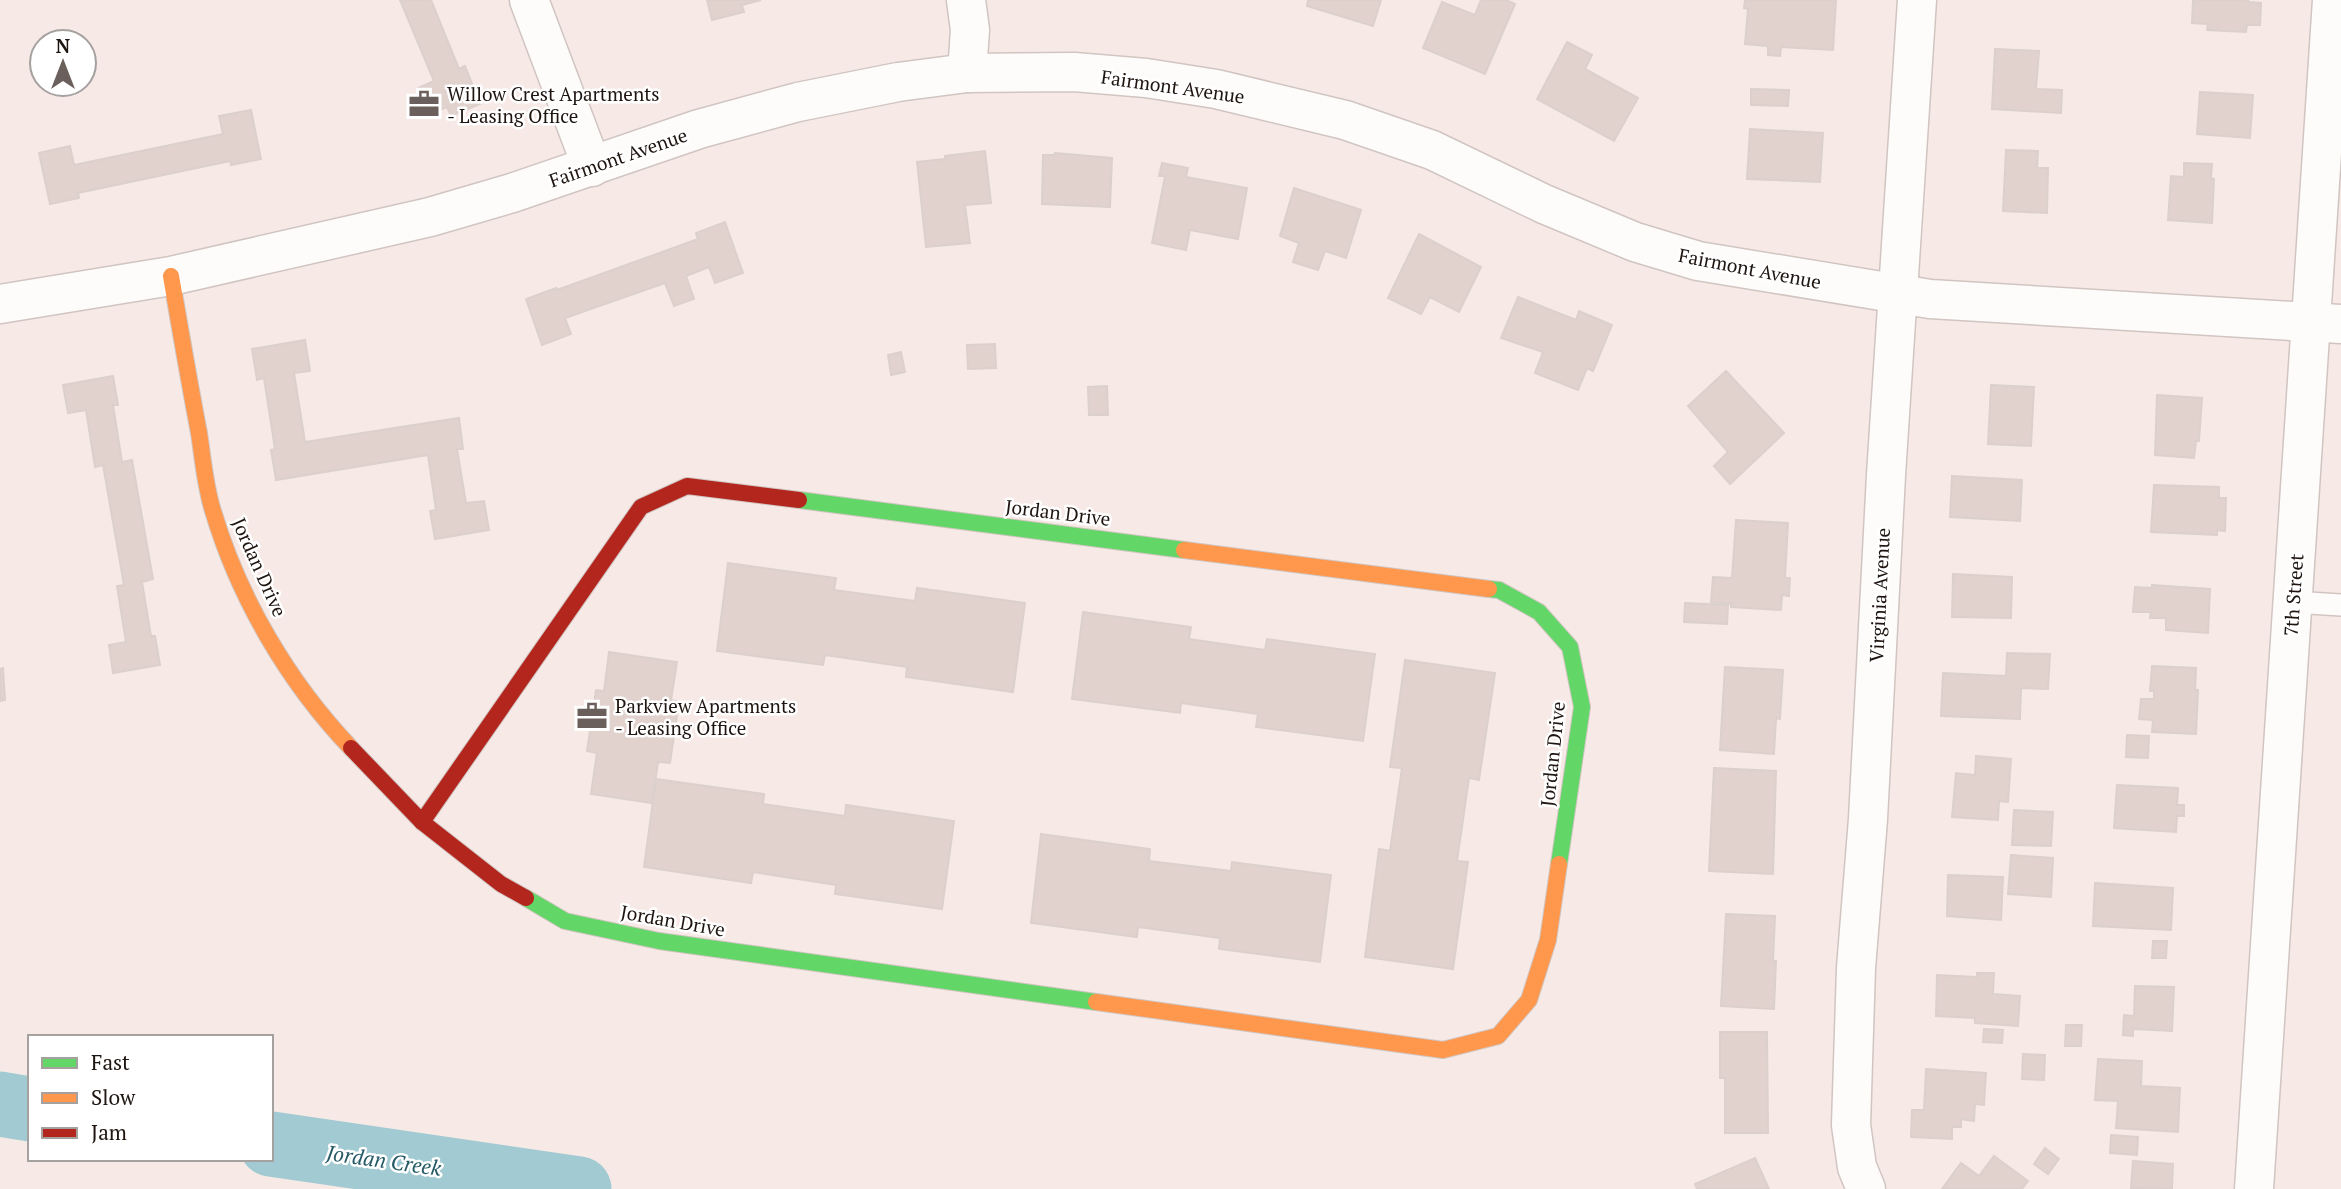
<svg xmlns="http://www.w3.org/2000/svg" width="2341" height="1189" viewBox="0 0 2341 1189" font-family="'PT Serif',serif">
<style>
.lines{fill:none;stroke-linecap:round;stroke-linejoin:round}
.river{stroke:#a2cad2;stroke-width:65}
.building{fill:#e1d2ce;stroke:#dcd0cc;stroke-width:2}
.lane-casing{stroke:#d0c5c1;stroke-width:24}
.street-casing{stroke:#d0c5c1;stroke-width:41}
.fast-casing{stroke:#d0c5c1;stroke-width:18}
.slow-casing{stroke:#d0c5c1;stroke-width:18}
.jam-casing{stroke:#d0c5c1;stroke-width:18}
.lane{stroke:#fefcfb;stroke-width:21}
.street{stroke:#fefcfb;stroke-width:38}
.fast{stroke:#63d668;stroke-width:16}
.slow{stroke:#ff974d;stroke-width:16}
.jam{stroke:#b3261e;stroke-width:16}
.labels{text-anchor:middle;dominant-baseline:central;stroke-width:5;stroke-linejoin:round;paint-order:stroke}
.street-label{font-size:19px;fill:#1e1410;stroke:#fff}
.poi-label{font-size:19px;fill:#1e1410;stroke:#fff;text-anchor:start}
.water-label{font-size:21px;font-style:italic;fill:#245965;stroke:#fff}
</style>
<rect width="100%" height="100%" fill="#f7eae6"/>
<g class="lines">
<g class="river">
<polyline points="0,1104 30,1109"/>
<polyline points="271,1144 579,1189"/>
</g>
</g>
<g class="building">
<polygon points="400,0 431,0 459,69 465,66 480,104 451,116 447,107 429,115 418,88 434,81"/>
<polygon points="707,0 761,0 742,5 744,12 712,20"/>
<polygon points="1308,0 1381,0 1373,26 1307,6"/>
<polygon points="1481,0 1506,0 1515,4 1485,74 1423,48 1442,2 1475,15"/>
<polygon points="1745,0 1836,0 1833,50 1781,47 1780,56 1768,55 1768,46 1745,44 1748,9 1744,8"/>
<polygon points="2193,0 2248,0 2248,2 2261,3 2260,25 2247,25 2246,32 2207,30 2208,24 2192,23"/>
<polygon points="1567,42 1592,55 1585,69 1638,98 1614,141 1537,99"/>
<polygon points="1995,49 2039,51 2036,89 2062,90 2061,113 1992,109"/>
<polygon points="1751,89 1789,90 1788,106 1751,105"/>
<polygon points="2200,92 2253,95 2250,138 2197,134"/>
<polygon points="251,110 261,159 231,165 230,161 78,193 79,198 50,204 39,153 70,146 74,165 223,134 219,116"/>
<polygon points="1750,129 1823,133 1820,182 1747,179"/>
<polygon points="2006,150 2038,151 2037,168 2048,168 2047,213 2003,211"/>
<polygon points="985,151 991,203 965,205 970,243 926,247 917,162 945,159 945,156"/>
<polygon points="1055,153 1112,158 1110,207 1042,204 1043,155 1054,155"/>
<polygon points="1162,163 1188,168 1186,177 1247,188 1238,239 1190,230 1186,250 1152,243 1165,176 1159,176"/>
<polygon points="2184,163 2212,164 2211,178 2214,179 2212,223 2168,220 2171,176 2184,177"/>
<polygon points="1294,188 1361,210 1346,258 1325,251 1318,270 1293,262 1299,243 1280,236"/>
<polygon points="725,222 743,273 715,283 709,267 686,276 694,299 674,306 665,283 565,318 571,334 542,345 526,299 556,288 557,290 698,239 696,233"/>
<polygon points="1419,234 1481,267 1459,312 1430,297 1421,314 1388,298"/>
<polygon points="1518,297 1576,320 1579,311 1612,325 1593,371 1587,368 1578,390 1535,373 1543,352 1501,338"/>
<polygon points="305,340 310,371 294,373 305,442 459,418 463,449 457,449 466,503 484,501 489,530 435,539 430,511 436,510 428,455 276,480 271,450 275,449 264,378 257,380 252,349"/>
<polygon points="995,344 996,368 968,369 967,345"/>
<polygon points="901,352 905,372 891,375 888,355"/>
<polygon points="1726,371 1784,433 1730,484 1714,466 1728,452 1688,406"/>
<polygon points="113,376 118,405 113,405 122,462 132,460 153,579 142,582 151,636 155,636 160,665 113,673 109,645 126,642 117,586 124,585 103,465 95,467 86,410 68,413 63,385"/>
<polygon points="1991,385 2034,387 2031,446 1988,444"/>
<polygon points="1107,386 1108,415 1089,415 1088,387"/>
<polygon points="2157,395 2202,398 2199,441 2196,441 2194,458 2155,455"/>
<polygon points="1952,476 2022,480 2020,521 1950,517"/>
<polygon points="2154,485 2219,487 2219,498 2226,498 2225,531 2217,530 2217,535 2151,532"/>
<polygon points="1736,520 1788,523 1785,578 1790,578 1789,596 1782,595 1781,610 1731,607 1731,604 1711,602 1713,577 1732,578"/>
<polygon points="728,563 836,578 834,590 915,601 917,588 1025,603 1013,692 906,677 907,667 825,655 823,665 717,651"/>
<polygon points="1953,574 2012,577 2011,618 1952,617"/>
<polygon points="2152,585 2210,589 2208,633 2166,630 2166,618 2150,618 2151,612 2133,612 2135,587 2152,588"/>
<polygon points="1685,603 1728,605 1727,624 1684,622"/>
<polygon points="1083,612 1191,627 1189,639 1265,650 1267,639 1375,654 1363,741 1256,727 1258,714 1181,703 1180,713 1072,699"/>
<polygon points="609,652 677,662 671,700 679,702 670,763 658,762 652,803 591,794 597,753 587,751 596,690 604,691"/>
<polygon points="2007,653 2050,654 2048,689 2021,688 2020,719 1941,716 1943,673 2006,676"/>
<polygon points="1405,660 1495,673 1479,780 1469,778 1457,861 1468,862 1453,969 1365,957 1379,849 1390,851 1402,768 1390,767"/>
<polygon points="2152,666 2196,668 2195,690 2198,690 2196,734 2152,732 2153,720 2139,719 2141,699 2154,699 2154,691 2150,691"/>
<polygon points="1725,667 1783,670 1780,719 1776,718 1774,754 1720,750"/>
<polygon points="3,668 5,700 0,701 0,669"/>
<polygon points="2127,735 2149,736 2148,758 2126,757"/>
<polygon points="1976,756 2011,759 2008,802 1999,801 1998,820 1952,817 1956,773 1975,775"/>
<polygon points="1714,768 1776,771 1773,874 1709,871"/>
<polygon points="656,779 764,794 763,804 845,816 846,805 954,821 942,909 835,894 836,885 753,872 751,883 644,867"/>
<polygon points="2117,785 2178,788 2177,805 2184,805 2184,816 2177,816 2176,832 2114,828"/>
<polygon points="2014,810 2053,812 2051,846 2012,845"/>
<polygon points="1041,834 1150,849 1149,861 1231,871 1232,862 1331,875 1320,962 1219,949 1220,938 1138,927 1137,937 1031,923"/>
<polygon points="2011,855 2053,858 2051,897 2008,894"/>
<polygon points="1948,875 2003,877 2001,920 1947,916"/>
<polygon points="2095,883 2173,888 2171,930 2093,926"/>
<polygon points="1726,914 1775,916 1773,961 1776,961 1774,1009 1721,1006"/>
<polygon points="2153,941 2167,941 2166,958 2152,958"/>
<polygon points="1977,973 1994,973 1993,994 2020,996 2018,1026 1975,1023 1975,1018 1936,1016 1937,975 1977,977"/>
<polygon points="2135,986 2174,987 2172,1031 2133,1029 2133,1036 2123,1035 2124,1015 2134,1016"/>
<polygon points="2066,1025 2082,1025 2081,1046 2065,1046"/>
<polygon points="1984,1029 2003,1030 2002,1043 1983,1042"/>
<polygon points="1720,1032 1767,1032 1768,1133 1725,1133 1725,1078 1720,1078"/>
<polygon points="2023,1054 2045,1055 2044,1080 2022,1079"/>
<polygon points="2098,1059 2142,1061 2141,1086 2180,1088 2178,1132 2116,1128 2118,1101 2095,1100"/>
<polygon points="1926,1069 1986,1073 1984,1105 1975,1104 1974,1121 1961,1119 1961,1127 1952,1127 1952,1139 1911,1137 1912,1110 1924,1110"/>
<polygon points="2111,1135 2138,1137 2137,1155 2110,1153"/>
<polygon points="2045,1148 2059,1159 2048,1174 2034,1164"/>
<polygon points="1994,1156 2028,1181 2022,1189 1942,1189 1961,1163 1979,1176"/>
<polygon points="1755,1158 1769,1189 1697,1189 1695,1184"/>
<polygon points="2133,1161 2173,1164 2172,1189 2131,1188"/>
</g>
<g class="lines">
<g class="lane-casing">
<polyline id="lane" points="2293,602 2341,605"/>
</g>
<g class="street-casing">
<g id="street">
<polyline points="529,0 592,167"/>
<polyline points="966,0 970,30 967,73"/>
<polyline points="0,304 171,276 430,217 512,193 699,129 798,102 898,82 967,73 1074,72 1146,78 1216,89 1345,120 1432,150 1544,204 1635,242 1698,261 1930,299 2341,324"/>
<polyline points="1866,1189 1857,1167 1851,1125 1856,968 1868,819 1886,475 1917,0"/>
<polyline points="2254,1189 2332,0"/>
</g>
</g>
<g class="fast-casing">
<g id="fast">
<polyline points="799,500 1184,550"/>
<polyline points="1489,589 1499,590 1539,612 1570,647 1582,707 1559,864"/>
<polyline points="526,898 565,921 659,941 1096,1002"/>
</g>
</g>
<g class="slow-casing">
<g id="slow">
<path d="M171,276C180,328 189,381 199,433C203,459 205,486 213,511C239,598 288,682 351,748"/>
<polyline points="1184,550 1489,589"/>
<polyline points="1096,1002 1443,1050 1498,1036 1529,1000 1548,940 1559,864"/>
</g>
</g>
<g class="jam-casing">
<g id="jam">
<polyline points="351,748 422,822 501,884 526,898"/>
<polyline points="422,822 641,507 687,486 799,500"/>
</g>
</g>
<use href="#lane" class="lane"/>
<use href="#street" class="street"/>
<use href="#fast" class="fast"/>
<use href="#slow" class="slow"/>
<use href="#jam" class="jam"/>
</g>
<defs>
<g id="office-bare" transform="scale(2.415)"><path d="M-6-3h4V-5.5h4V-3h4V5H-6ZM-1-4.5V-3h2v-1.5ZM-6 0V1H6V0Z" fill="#6a5f5b" stroke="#fff" stroke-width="2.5" paint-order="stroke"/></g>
</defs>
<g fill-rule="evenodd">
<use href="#office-bare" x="424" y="104"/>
<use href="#office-bare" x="592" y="716"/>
</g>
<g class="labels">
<g class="street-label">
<text transform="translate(1173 86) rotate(8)">Fairmont Avenue</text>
<text transform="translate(618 157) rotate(-19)">Fairmont Avenue</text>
<text transform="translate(1750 268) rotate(11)">Fairmont Avenue</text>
<text transform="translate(1058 512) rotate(7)">Jordan Drive</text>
<text transform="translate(260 567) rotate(66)">Jordan Drive</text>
<text transform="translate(1879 595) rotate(-87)">Virginia Avenue</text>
<text transform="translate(2293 595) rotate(-86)">7th Street</text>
<text transform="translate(1552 754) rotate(-84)">Jordan Drive</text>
<text transform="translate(673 920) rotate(10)">Jordan Drive</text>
</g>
<g class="poi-label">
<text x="447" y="93">Willow Crest Apartments<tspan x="447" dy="22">- Leasing Office</tspan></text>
<text x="615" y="705">Parkview Apartments<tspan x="615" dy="22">- Leasing Office</tspan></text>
</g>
<g class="water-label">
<text transform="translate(384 1160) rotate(8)">Jordan Creek</text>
</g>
</g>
<rect x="28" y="1035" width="245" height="126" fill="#ffffff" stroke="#a5a19f" stroke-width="2"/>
<rect x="42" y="1058" width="35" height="10" fill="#63d668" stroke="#a5a19f" stroke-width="2"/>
<text x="91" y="1070" font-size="21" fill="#1e1410">Fast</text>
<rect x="42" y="1093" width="35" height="10" fill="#ff974d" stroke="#a5a19f" stroke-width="2"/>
<text x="91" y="1105" font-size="21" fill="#1e1410">Slow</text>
<rect x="42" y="1128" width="35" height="10" fill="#b3261e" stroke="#a5a19f" stroke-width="2"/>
<text x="91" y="1140" font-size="21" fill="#1e1410">Jam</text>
<g transform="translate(63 63)"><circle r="33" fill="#ffffff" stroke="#a5a19f" stroke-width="2"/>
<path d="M0-5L12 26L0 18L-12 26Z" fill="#6a5f5b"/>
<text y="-10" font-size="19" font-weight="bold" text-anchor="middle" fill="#1e1410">N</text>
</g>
</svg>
